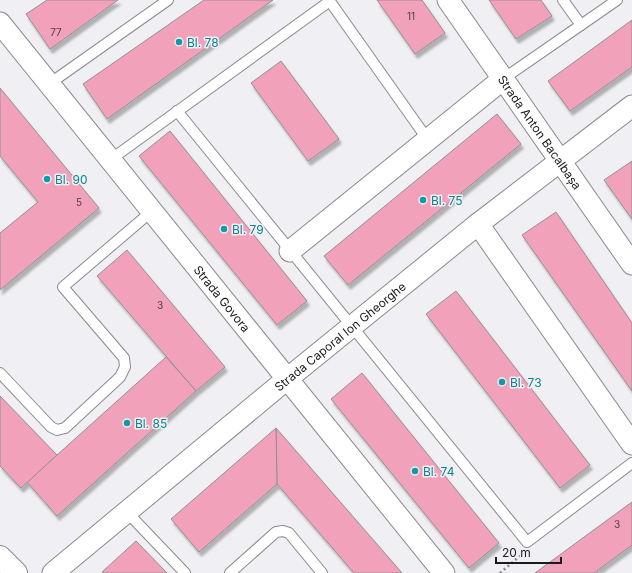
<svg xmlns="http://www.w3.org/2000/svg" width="632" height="573" viewBox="0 0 632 573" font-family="Inter,sans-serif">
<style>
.building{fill:#f2a1ba;stroke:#959091;filter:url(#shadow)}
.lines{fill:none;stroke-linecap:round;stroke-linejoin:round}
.service-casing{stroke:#8b8a8e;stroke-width:12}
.minor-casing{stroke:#8b8a8e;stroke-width:23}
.primary-casing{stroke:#8b8a8e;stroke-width:24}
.path{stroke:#8a8a8c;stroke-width:2.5;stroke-dasharray:2 3;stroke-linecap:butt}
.service{stroke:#fff;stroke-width:10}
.minor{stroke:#fff;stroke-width:21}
.primary{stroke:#fff;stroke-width:22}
.culture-dot{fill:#0f9aa8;stroke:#f0eff3;stroke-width:1.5}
.labels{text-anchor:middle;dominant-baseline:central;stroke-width:3;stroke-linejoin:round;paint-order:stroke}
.number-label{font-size:10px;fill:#513c44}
.culture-label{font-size:12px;fill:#0d838f;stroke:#f0eff3;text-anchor:start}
.street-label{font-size:12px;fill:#1b1b1c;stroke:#f0eff3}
</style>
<defs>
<filter id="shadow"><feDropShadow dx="2.5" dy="4.5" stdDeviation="1" flood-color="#0004"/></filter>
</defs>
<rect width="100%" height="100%" fill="#f0eff3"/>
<g class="building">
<polygon points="47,0 118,0 50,49 26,14"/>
<polygon points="204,0 273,0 107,119 83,84"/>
<polygon points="377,0 422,0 445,33 415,54"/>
<polygon points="489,0 541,0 552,16 516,39"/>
<polygon points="632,20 632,67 570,111 548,81"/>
<polygon points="281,61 339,139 308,161 251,83"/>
<polygon points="0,88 99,208 0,290 0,233 38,202 0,156"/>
<polygon points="497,114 521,144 348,285 324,256"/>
<polygon points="170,131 307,301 277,325 139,156"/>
<polygon points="632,161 632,219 604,180"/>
<polygon points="556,212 632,323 632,391 522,235"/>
<polygon points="127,250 225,367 196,391 97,276"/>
<polygon points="456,291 590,465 560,488 426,314"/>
<polygon points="166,357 196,391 57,516 27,482"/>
<polygon points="362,373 499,543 469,568 331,399"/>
<polygon points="0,396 57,455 21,488 0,466"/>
<polygon points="276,428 402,573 354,573 277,484"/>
<polygon points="276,428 277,484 199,552 171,519"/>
<polygon points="632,502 632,545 594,573 535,573"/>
<polygon points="136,541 167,573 103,573 102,572"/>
</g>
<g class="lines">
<g class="service-casing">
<g id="service">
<polyline points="329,0 428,140"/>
<polyline points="581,25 617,0"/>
<polyline points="503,79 581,25 563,0"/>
<polyline points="49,84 168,0"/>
<polyline points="177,111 527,542 632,463"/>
<polyline points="110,160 330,1"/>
<polyline points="0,373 51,427 57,430 65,428 120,377 125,367 124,358 63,287 152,211"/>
<polyline points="126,511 185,573"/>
<polyline points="230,573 276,532 283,531 289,533 322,573"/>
</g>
</g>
<g class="minor-casing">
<g id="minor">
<path id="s1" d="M448,0L632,264"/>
<path id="s2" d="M0,23L444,573"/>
<polyline points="478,224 632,444"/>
<polyline points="290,251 503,79"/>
<path id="s3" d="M53,573L287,379L478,224L632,106"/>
</g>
</g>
<g class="primary-casing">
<polyline id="primary" points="0,557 16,573"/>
</g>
<polyline class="path" points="500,573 521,555"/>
<use href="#service" class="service"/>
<use href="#minor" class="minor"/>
<use href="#primary" class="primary"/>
</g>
<g class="culture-dot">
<circle cx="179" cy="42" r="4"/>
<circle cx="47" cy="179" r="4"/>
<circle cx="423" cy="200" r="4"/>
<circle cx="224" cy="229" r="4"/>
<circle cx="502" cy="382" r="4"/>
<circle cx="127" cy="423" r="4"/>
<circle cx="415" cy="471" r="4"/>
</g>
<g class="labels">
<g class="number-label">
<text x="411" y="16">11</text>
<text x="56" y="32">77</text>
<text x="79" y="202">5</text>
<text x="160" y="305">3</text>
<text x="617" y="524">3</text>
</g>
<g class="culture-label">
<text x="187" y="42">Bl. 78</text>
<text x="55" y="179">Bl. 90</text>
<text x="431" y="200">Bl. 75</text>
<text x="232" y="229">Bl. 79</text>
<text x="510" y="382">Bl. 73</text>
<text x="135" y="423">Bl. 85</text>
<text x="423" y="471">Bl. 74</text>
</g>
<g class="street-label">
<text stroke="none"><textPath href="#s1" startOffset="161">Strada Anton Bacalbașa</textPath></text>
<text stroke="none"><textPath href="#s2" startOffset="354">Strada Govora</textPath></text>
<text stroke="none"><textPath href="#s3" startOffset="372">Strada Caporal Ion Gheorghe</textPath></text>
</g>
</g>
<path d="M496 557v6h65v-6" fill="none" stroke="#1b1b1c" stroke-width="2"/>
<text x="502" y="557" font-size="12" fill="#1b1b1c" stroke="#f0eff3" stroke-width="3" paint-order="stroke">20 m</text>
</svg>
